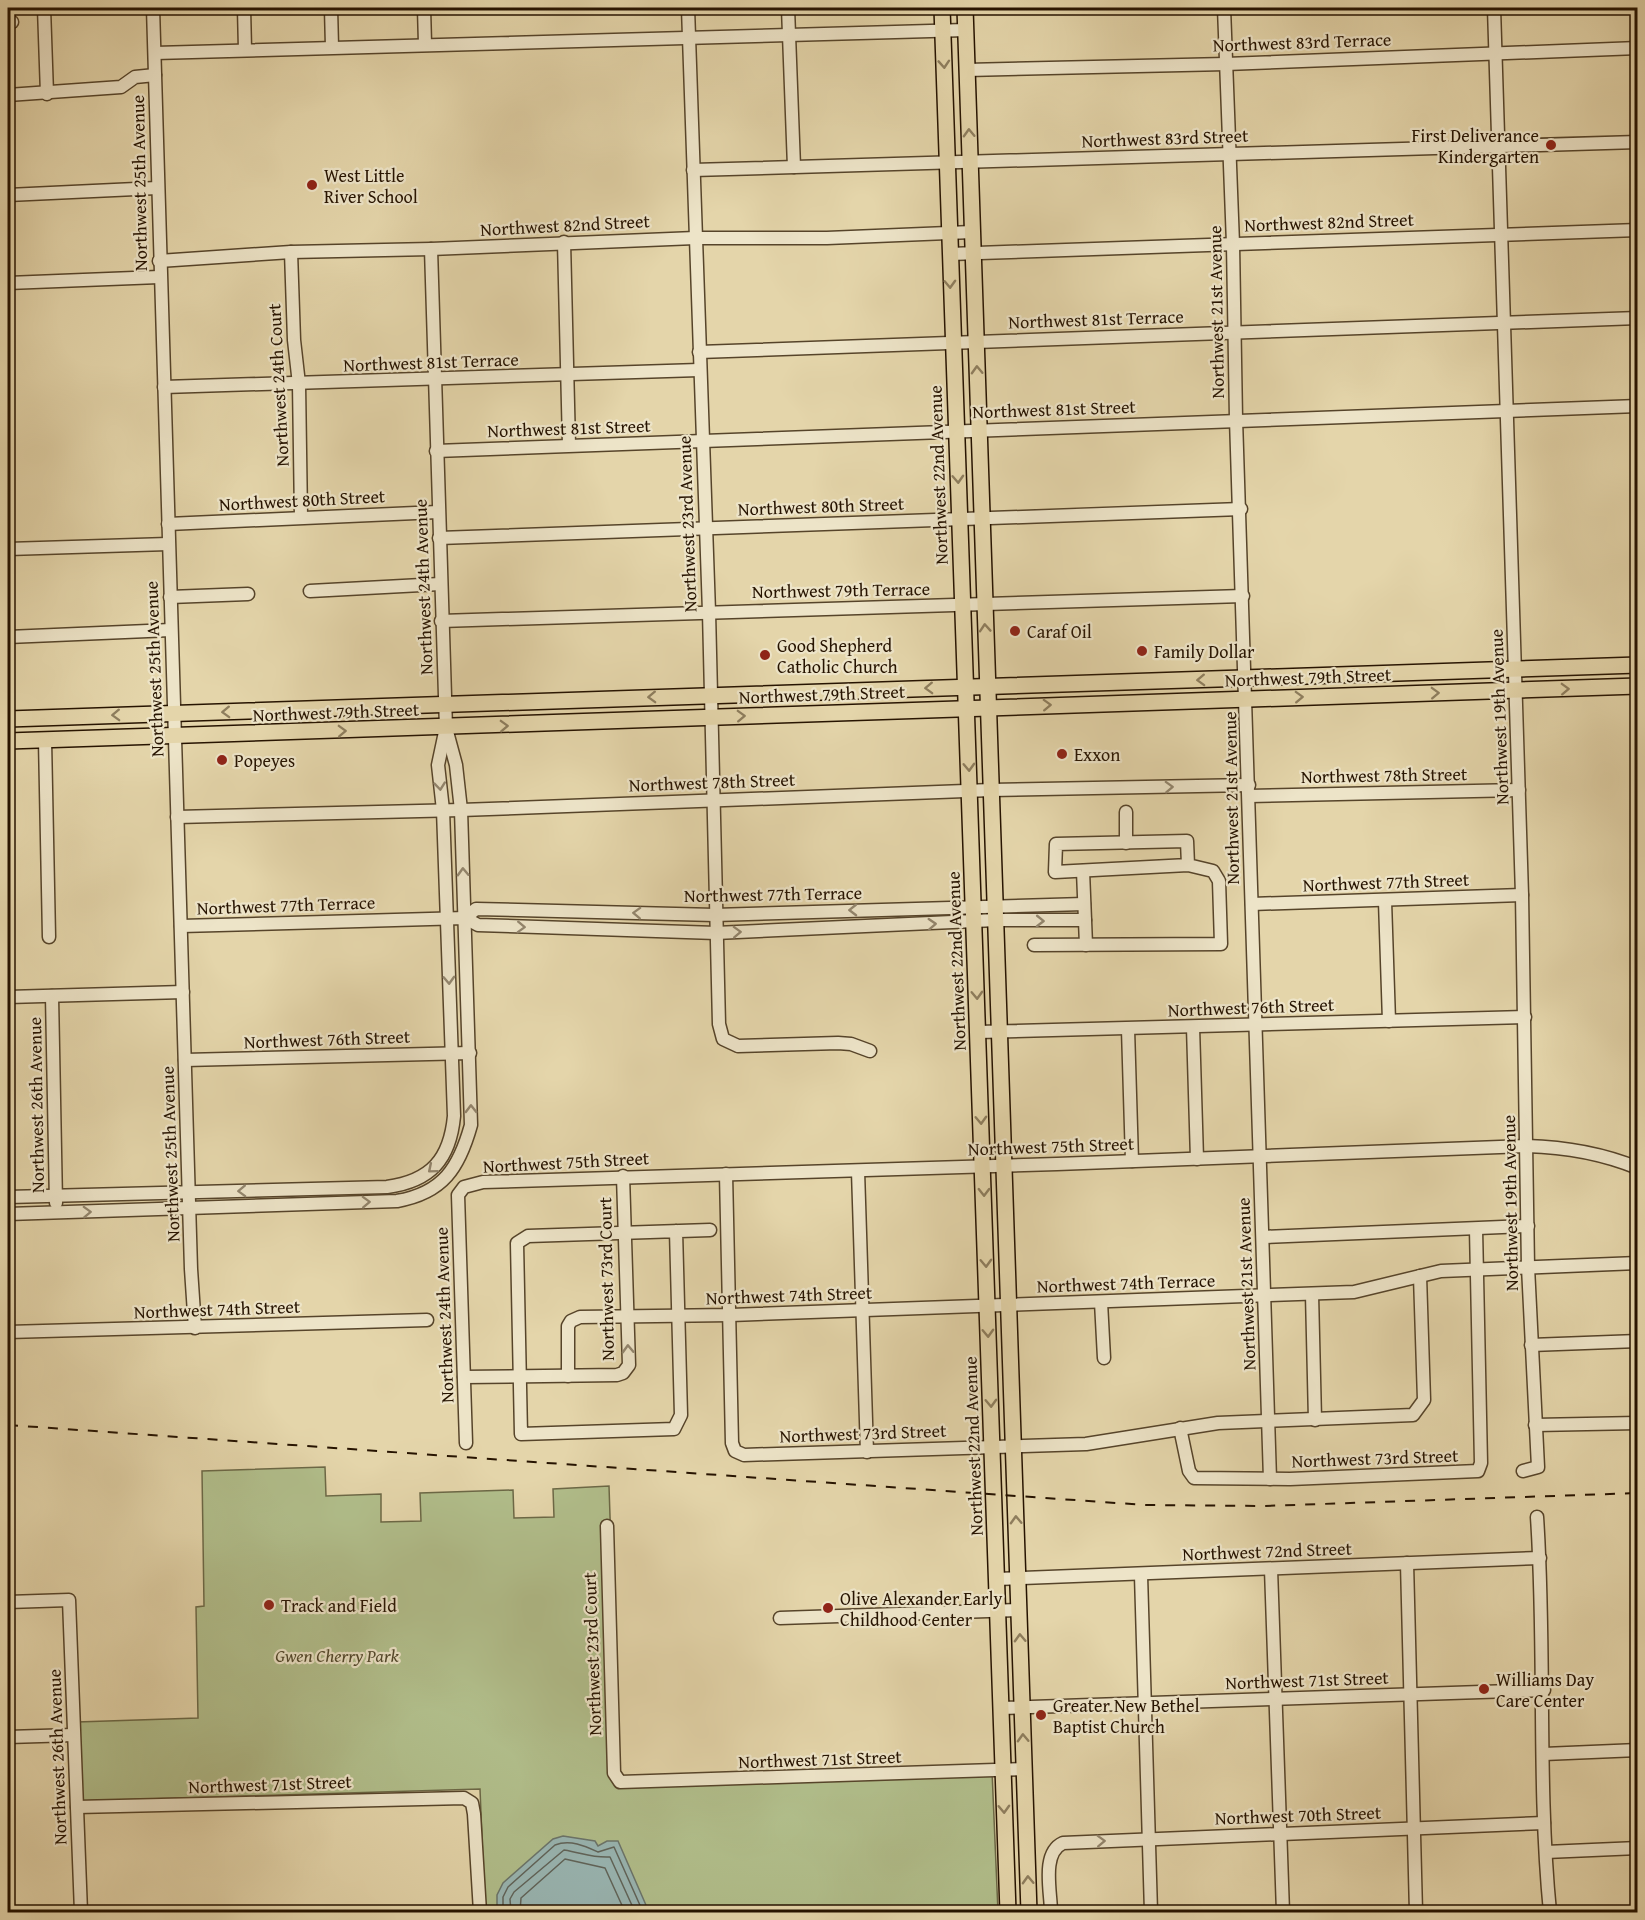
<svg xmlns="http://www.w3.org/2000/svg" width="1645" height="1920" viewBox="0 0 1645 1920" font-family="'Gentium Book Plus',serif">
<style>
.green{fill:#b1be8b;stroke:#6c6846;stroke-width:1.5}
.water{fill:#99b6b3;stroke:#6b756b;stroke-width:1.5}
.lines{fill:none;stroke-linecap:round;stroke-linejoin:round}
.shore{stroke:#60645a;stroke-width:1.5}
.minor-casing{stroke:#56442a;stroke-width:15}
.major-casing{stroke:#261300;stroke-width:18}
.minor{stroke:#ede4c8;stroke-width:12}
.major{stroke:#e4d5aa;stroke-width:15}
.rail{stroke:#261300;stroke-width:2;stroke-dasharray:10 10;stroke-linecap:butt}
.oneway{stroke:#8e7e5e}
.oneway2{stroke:#93866e}
.poi-dot{fill:#8f2418;stroke:#ede4c8;stroke-width:2}
.labels{text-anchor:middle;dominant-baseline:central;stroke-width:4.5;stroke-linejoin:round;paint-order:stroke}
.street-label{font-size:18px;fill:#261300;stroke:#ede4c8}
.poi-label{font-size:18px;fill:#261300;stroke:#ede4c8;text-anchor:start}
.park-label{font-size:18px;font-style:italic;fill:#50462a;stroke:#ede4c8}
</style>
<rect width="100%" height="100%" fill="#e4d5aa"/>
<filter id="stains"><feTurbulence type="fractalNoise" baseFrequency=".00333" numOctaves="4"/><feColorMatrix values="0 0 0 0 .2 0 0 0 0 .09 0 0 0 0 .02 0 0 0 .5 -.17"/></filter>
<radialGradient id="worn" r=".72"><stop offset=".6" stop-color="#630" stop-opacity="0"/><stop offset="1" stop-color="#630" stop-opacity=".3"/></radialGradient>
<polygon class="green" points="325,1467 326,1496 381,1494 381,1522 421,1521 420,1493 513,1490 514,1518 554,1517 553,1489 609,1486 619,1784 992,1771 998,1912 485,1912 480,1789 79,1801 77,1722 198,1718 196,1607 204,1606 202,1471"/>
<polygon class="water" points="563,1836 595,1841 598,1846 607,1841 618,1841 649,1912 497,1912 497,1895 503,1883 553,1839"/>
<g class="lines">
<g class="shore">
<path d="M503,1912V1897L508,1887L555,1845C570,1839 585,1846 598,1852L614,1847L643,1912"/>
<path d="M511,1912L510,1899L514,1892L564,1850C583,1853 591,1858 610,1857L635,1912"/>
<polyline points="520,1912 521,1898 565,1859 605,1868 625,1912"/>
</g>
<g class="minor-casing">
<g id="minor">
<polyline points="44,8 47,94"/>
<polyline points="153,8 191,1269 195,1328"/>
<polyline points="244,8 245,50"/>
<polyline points="331,8 332,47"/>
<polyline points="424,8 425,44"/>
<polyline points="688,8 709,612 719,1024 723,1039 738,1046 838,1043 851,1044 870,1051"/>
<polyline points="788,8 794,167"/>
<polyline points="1224,8 1233,244 1236,419 1270,1479"/>
<polyline points="1494,8 1522,895 1528,1267 1538,1467 1523,1471"/>
<polyline points="8,22 12,22"/>
<polyline points="155,53 966,30"/>
<polyline points="967,70 1226,64 1638,48"/>
<polyline points="8,95 121,87 135,77 155,75"/>
<polyline points="693,170 1638,142"/>
<polyline points="8,195 157,188"/>
<polyline points="564,242 569,445"/>
<polyline points="291,252 294,340 299,384 301,517"/>
<polyline points="950,254 1638,230"/>
<polyline points="159,261 291,252 431,249 695,238 827,238 972,232"/>
<polyline points="8,283 159,277"/>
<polyline points="699,352 1638,318"/>
<polyline points="164,387 699,370"/>
<polyline points="436,451 1638,406"/>
<polyline points="168,524 438,512"/>
<polyline points="439,538 1241,509"/>
<polyline points="8,549 168,544"/>
<polyline points="310,591 440,584"/>
<polyline points="170,597 248,594"/>
<polyline points="441,621 1243,596"/>
<polyline points="8,637 171,630"/>
<polyline points="45,740 49,937"/>
<polyline points="1249,796 1519,790"/>
<polyline points="1126,812 1126,843"/>
<polyline points="177,817 461,810 991,790 1249,785"/>
<polyline points="1083,871 1086,945"/>
<polyline points="1385,901 1389,1021"/>
<polyline points="1252,904 1522,895"/>
<polyline points="465,918 476,909 715,915 1084,904"/>
<polyline points="181,926 465,918 478,925 716,933 996,920 1085,920"/>
<polyline points="1034,945 1221,944 1219,881 1213,871 1188,865 1055,872 1056,844 1187,841 1188,865"/>
<polyline points="52,996 56,1203"/>
<polyline points="8,997 183,992"/>
<polyline points="1193,1027 1197,1159"/>
<polyline points="1128,1029 1132,1161"/>
<polyline points="978,1032 1525,1017"/>
<polyline points="185,1060 470,1053"/>
<polyline points="858,1171 867,1452"/>
<polyline points="726,1174 732,1443 735,1451 744,1455 1086,1444 1218,1423 1413,1415 1424,1400 1420,1276"/>
<path d="M8,1197L387,1187C431,1181 450,1159 454,1116L443,810L438,765L445,732"/>
<path d="M8,1214L397,1201C443,1193 459,1168 471,1125L461,810L456,765L446,728L431,249"/>
<polyline points="676,1231 681,1415 674,1429 521,1434 517,1243 528,1236 710,1230"/>
<polyline points="1263,1237 1528,1226"/>
<polyline points="1312,1294 1315,1420"/>
<polyline points="1101,1302 1104,1358"/>
<polyline points="8,1332 427,1320"/>
<polyline points="1531,1345 1638,1341"/>
<polyline points="568,1376 568,1326 571,1321 580,1317 731,1315 1354,1292 1441,1271 1638,1263"/>
<polyline points="464,1377 617,1375 623,1373 629,1365 623,1176"/>
<polyline points="1535,1425 1638,1423"/>
<polyline points="1180,1428 1189,1471 1194,1478 1290,1479 1478,1471 1481,1463 1476,1229"/>
<path d="M466,1443L458,1195L464,1187L483,1182L1057,1164L1527,1146C1566,1147 1601,1153 1638,1168"/>
<path d="M1537,1517C1546,1649 1537,1781 1550,1912"/>
<polyline points="607,1526 614,1773 620,1782 1024,1769"/>
<polyline points="1407,1563 1416,1912"/>
<polyline points="1271,1569 1283,1912"/>
<polyline points="1141,1575 1151,1912"/>
<polyline points="996,1579 1540,1558"/>
<polyline points="8,1602 69,1600 81,1912"/>
<polyline points="780,1618 1019,1610"/>
<polyline points="1001,1708 1544,1690"/>
<polyline points="8,1737 73,1735"/>
<polyline points="1544,1754 1638,1750"/>
<polyline points="77,1807 464,1798 472,1803 474,1814 480,1912"/>
<polyline points="1546,1852 1638,1848"/>
<path d="M1051,1912C1051,1892 1041,1853 1063,1843L1544,1823"/>
</g>
</g>
<g class="major-casing">
<g id="major">
<polyline points="942,8 1008,1912"/>
<polyline points="965,8 1029,1912"/>
<path d="M8,719C551,702 1094,681 1638,665"/>
<polyline points="8,741 1638,686"/>
</g>
</g>
<use href="#minor" class="minor"/>
<use href="#major" class="major"/>
<polyline class="rail" points="8,1425 1145,1505 1264,1506 1638,1493"/>
</g>
<defs><path id="oneway-chevron" d="M-2-3.5L2.5 0L-2 3.5" fill="none" stroke-width="1.6" stroke-linecap="round" stroke-linejoin="round" transform="scale(1.5)"/></defs>
<g class="oneway">
<use href="#oneway-chevron" transform="translate(944 64) rotate(86)"/>
<use href="#oneway-chevron" transform="translate(969 133) rotate(-92)"/>
<use href="#oneway-chevron" transform="translate(950 284) rotate(88)"/>
<use href="#oneway-chevron" transform="translate(977 370) rotate(-92)"/>
<use href="#oneway-chevron" transform="translate(958 479) rotate(87)"/>
<use href="#oneway-chevron" transform="translate(985 628) rotate(-94)"/>
<use href="#oneway-chevron" transform="translate(1201 680) rotate(178)"/>
<use href="#oneway-chevron" transform="translate(929 688) rotate(178)"/>
<use href="#oneway-chevron" transform="translate(1565 689) rotate(-2)"/>
<use href="#oneway-chevron" transform="translate(1435 693) rotate(-2)"/>
<use href="#oneway-chevron" transform="translate(652 697) rotate(178)"/>
<use href="#oneway-chevron" transform="translate(1299 697) rotate(-2)"/>
<use href="#oneway-chevron" transform="translate(1047 705) rotate(-2)"/>
<use href="#oneway-chevron" transform="translate(226 712) rotate(178)"/>
<use href="#oneway-chevron" transform="translate(116 715) rotate(178)"/>
<use href="#oneway-chevron" transform="translate(741 716) rotate(-2)"/>
<use href="#oneway-chevron" transform="translate(504 726) rotate(-2)"/>
<use href="#oneway-chevron" transform="translate(342 731) rotate(-2)"/>
<use href="#oneway-chevron" transform="translate(969 767) rotate(88)"/>
<use href="#oneway-chevron" transform="translate(977 995) rotate(88)"/>
<use href="#oneway-chevron" transform="translate(981 1120) rotate(88)"/>
<use href="#oneway-chevron" transform="translate(984 1192) rotate(89)"/>
<use href="#oneway-chevron" transform="translate(986 1263) rotate(88)"/>
<use href="#oneway-chevron" transform="translate(988 1333) rotate(88)"/>
<use href="#oneway-chevron" transform="translate(991 1403) rotate(88)"/>
<use href="#oneway-chevron" transform="translate(1016 1520) rotate(-92)"/>
<use href="#oneway-chevron" transform="translate(1020 1638) rotate(-92)"/>
<use href="#oneway-chevron" transform="translate(1023 1738) rotate(-92)"/>
<use href="#oneway-chevron" transform="translate(1004 1809) rotate(88)"/>
<use href="#oneway-chevron" transform="translate(1028 1880) rotate(-92)"/>
</g>
<g class="oneway2">
<use href="#oneway-chevron" transform="translate(440 786) rotate(84)"/>
<use href="#oneway-chevron" transform="translate(1169 787) rotate(-2)"/>
<use href="#oneway-chevron" transform="translate(463 872) rotate(-92)"/>
<use href="#oneway-chevron" transform="translate(853 910) rotate(179)"/>
<use href="#oneway-chevron" transform="translate(637 913) rotate(-178)"/>
<use href="#oneway-chevron" transform="translate(1040 921) rotate(1)"/>
<use href="#oneway-chevron" transform="translate(932 924) rotate(-3)"/>
<use href="#oneway-chevron" transform="translate(521 927) rotate(2)"/>
<use href="#oneway-chevron" transform="translate(737 932) rotate(-2)"/>
<use href="#oneway-chevron" transform="translate(449 980) rotate(88)"/>
<use href="#oneway-chevron" transform="translate(471 1109) rotate(-91)"/>
<use href="#oneway-chevron" transform="translate(432 1169) rotate(140)"/>
<use href="#oneway-chevron" transform="translate(242 1191) rotate(178)"/>
<use href="#oneway-chevron" transform="translate(366 1202) rotate(-2)"/>
<use href="#oneway-chevron" transform="translate(87 1212) rotate(-2)"/>
<use href="#oneway-chevron" transform="translate(628 1349) rotate(-92)"/>
<use href="#oneway-chevron" transform="translate(1101 1841) rotate(-2)"/>
</g>
<g class="poi-dot">
<circle cx="1551" cy="145" r="6"/>
<circle cx="312" cy="185" r="6"/>
<circle cx="1015" cy="631" r="6"/>
<circle cx="1142" cy="651" r="6"/>
<circle cx="765" cy="655" r="6"/>
<circle cx="1062" cy="754" r="6"/>
<circle cx="222" cy="760" r="6"/>
<circle cx="269" cy="1605" r="6"/>
<circle cx="828" cy="1608" r="6"/>
<circle cx="1484" cy="1689" r="6"/>
<circle cx="1041" cy="1715" r="6"/>
</g>
<g class="labels">
<g class="street-label">
<text transform="translate(1302 42) rotate(-2)">Northwest 83rd Terrace</text>
<text transform="translate(1165 138) rotate(-2)">Northwest 83rd Street</text>
<text transform="translate(139 183) rotate(-91)">Northwest 25th Avenue</text>
<text transform="translate(1329 222) rotate(-2)">Northwest 82nd Street</text>
<text transform="translate(565 225) rotate(-3)">Northwest 82nd Street</text>
<text transform="translate(1216 312) rotate(-91)">Northwest 21st Avenue</text>
<text transform="translate(1096 319) rotate(-2)">Northwest 81st Terrace</text>
<text transform="translate(431 362) rotate(-2)">Northwest 81st Terrace</text>
<text transform="translate(278 385) rotate(-93)">Northwest 24th Court</text>
<text transform="translate(1054 409) rotate(-2)">Northwest 81st Street</text>
<text transform="translate(569 428) rotate(-2)">Northwest 81st Street</text>
<text transform="translate(938 475) rotate(-92)">Northwest 22nd Avenue</text>
<text transform="translate(302 500) rotate(-3)">Northwest 80th Street</text>
<text transform="translate(821 506) rotate(-2)">Northwest 80th Street</text>
<text transform="translate(687 524) rotate(-92)">Northwest 23rd Avenue</text>
<text transform="translate(423 587) rotate(-92)">Northwest 24th Avenue</text>
<text transform="translate(841 590) rotate(-1)">Northwest 79th Terrace</text>
<text transform="translate(154 669) rotate(-92)">Northwest 25th Avenue</text>
<text transform="translate(1308 677) rotate(-2)">Northwest 79th Street</text>
<text transform="translate(822 694) rotate(-2)">Northwest 79th Street</text>
<text transform="translate(336 712) rotate(-2)">Northwest 79th Street</text>
<text transform="translate(1499 717) rotate(-92)">Northwest 19th Avenue</text>
<text transform="translate(1384 775) rotate(-1)">Northwest 78th Street</text>
<text transform="translate(712 782) rotate(-2)">Northwest 78th Street</text>
<text transform="translate(1231 798) rotate(-91)">Northwest 21st Avenue</text>
<text transform="translate(1386 882) rotate(-2)">Northwest 77th Street</text>
<text transform="translate(773 894) rotate(-1)">Northwest 77th Terrace</text>
<text transform="translate(286 905) rotate(-2)">Northwest 77th Terrace</text>
<text transform="translate(956 961) rotate(-92)">Northwest 22nd Avenue</text>
<text transform="translate(1251 1007) rotate(-2)">Northwest 76th Street</text>
<text transform="translate(327 1039) rotate(-2)">Northwest 76th Street</text>
<text transform="translate(36 1105) rotate(-91)">Northwest 26th Avenue</text>
<text transform="translate(1051 1146) rotate(-2)">Northwest 75th Street</text>
<text transform="translate(170 1154) rotate(-92)">Northwest 25th Avenue</text>
<text transform="translate(566 1162) rotate(-3)">Northwest 75th Street</text>
<text transform="translate(1510 1203) rotate(-91)">Northwest 19th Avenue</text>
<text transform="translate(606 1279) rotate(-91)">Northwest 73rd Court</text>
<text transform="translate(1126 1283) rotate(-2)">Northwest 74th Terrace</text>
<text transform="translate(1246 1284) rotate(-92)">Northwest 21st Avenue</text>
<text transform="translate(789 1295) rotate(-2)">Northwest 74th Street</text>
<text transform="translate(217 1309) rotate(-2)">Northwest 74th Street</text>
<text transform="translate(444 1315) rotate(-92)">Northwest 24th Avenue</text>
<text transform="translate(863 1433) rotate(-2)">Northwest 73rd Street</text>
<text transform="translate(973 1446) rotate(-92)">Northwest 22nd Avenue</text>
<text transform="translate(1375 1458) rotate(-2)">Northwest 73rd Street</text>
<text transform="translate(1267 1551) rotate(-2)">Northwest 72nd Street</text>
<text transform="translate(592 1654) rotate(-92)">Northwest 23rd Court</text>
<text transform="translate(1307 1680) rotate(-2)">Northwest 71st Street</text>
<text transform="translate(57 1757) rotate(-92)">Northwest 26th Avenue</text>
<text transform="translate(820 1759) rotate(-2)">Northwest 71st Street</text>
<text transform="translate(270 1784) rotate(-2)">Northwest 71st Street</text>
<text transform="translate(1298 1815) rotate(-2)">Northwest 70th Street</text>
</g>
<g class="poi-label">
<text x="1539" y="135" text-anchor="end">First Deliverance<tspan x="1539" dy="21">Kindergarten</tspan></text>
<text x="324" y="175">West Little<tspan x="324" dy="21">River School</tspan></text>
<text x="1027" y="631">Caraf Oil</text>
<text x="777" y="645">Good Shepherd<tspan x="777" dy="21">Catholic Church</tspan></text>
<text x="1154" y="651">Family Dollar</text>
<text x="1074" y="754">Exxon</text>
<text x="234" y="760">Popeyes</text>
<text x="840" y="1598">Olive Alexander Early<tspan x="840" dy="21">Childhood Center</tspan></text>
<text x="281" y="1605">Track and Field</text>
<text x="1496" y="1679">Williams Day<tspan x="1496" dy="21">Care Center</tspan></text>
<text x="1053" y="1705">Greater New Bethel<tspan x="1053" dy="21">Baptist Church</tspan></text>
</g>
<g class="park-label">
<text x="337" y="1655">Gwen Cherry Park</text>
</g>
</g>
<rect width="1645" height="1920" fill="none" stroke="#e4d5aa" stroke-width="30"/>
<rect x="9" y="9" width="1627" height="1902" fill="none" stroke="#261300" stroke-width="3"/>
<rect x="15" y="15" width="1615" height="1890" fill="none" stroke="#261300" stroke-width="1.5"/>
<rect width="100%" height="100%" filter="url(#stains)"/>
<rect width="100%" height="100%" fill="url(#worn)"/>
</svg>
